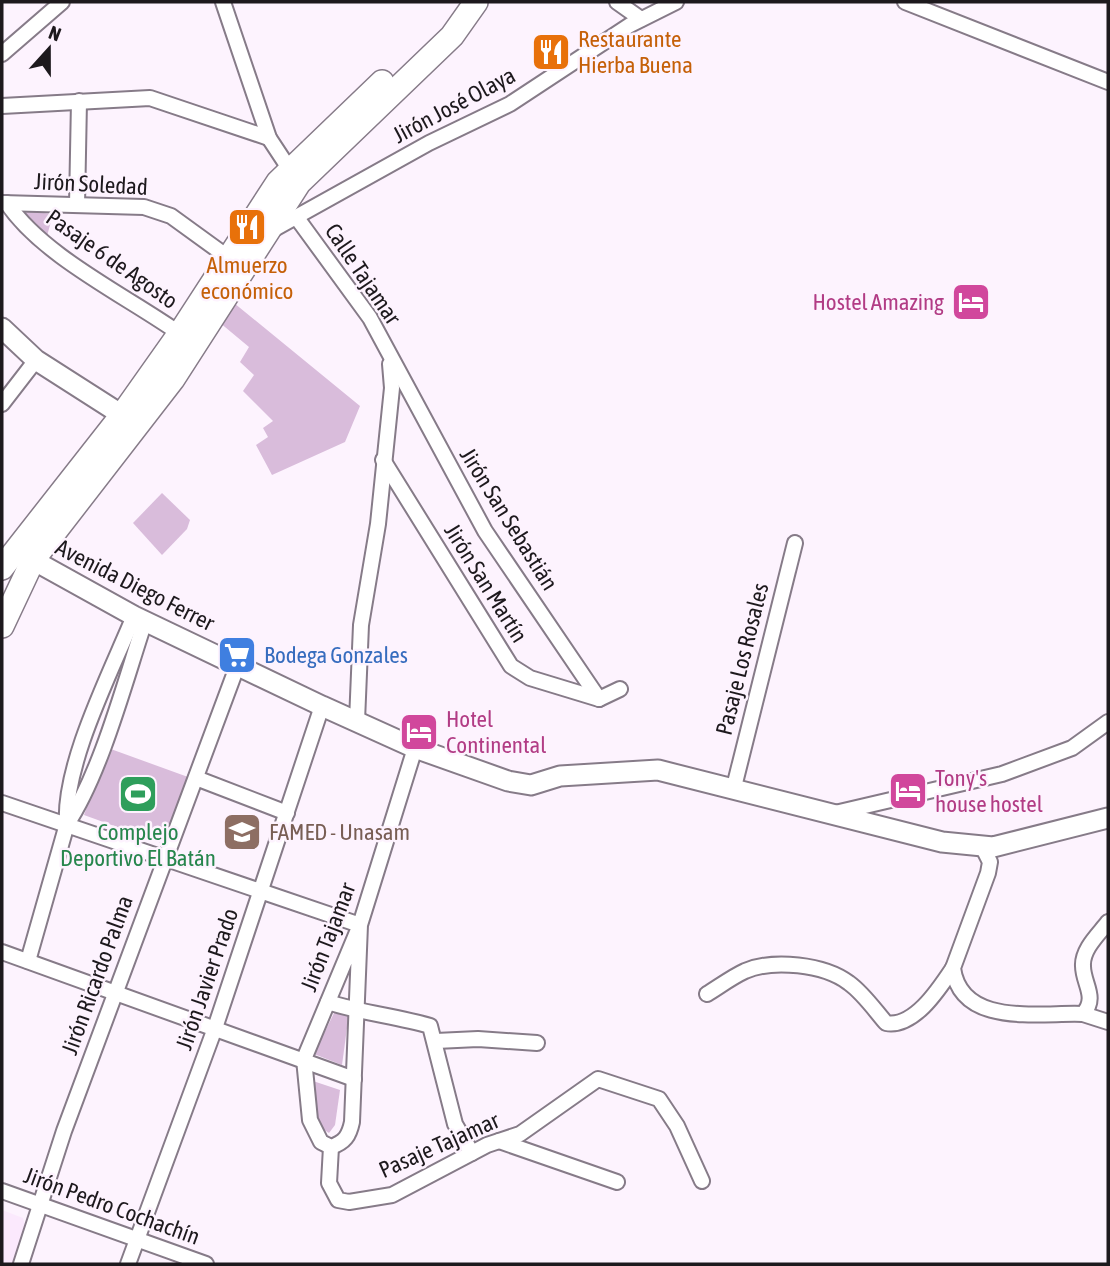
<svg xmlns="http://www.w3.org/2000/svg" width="1110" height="1266" viewBox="0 0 1110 1266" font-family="'Asap Condensed',sans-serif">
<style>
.built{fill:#fbe9fd}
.green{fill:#d9bcdb}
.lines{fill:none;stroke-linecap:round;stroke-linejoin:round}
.street-casing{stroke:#867b88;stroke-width:18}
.secondary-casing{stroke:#867b88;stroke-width:23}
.primary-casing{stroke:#867b88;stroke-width:26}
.street{stroke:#fff;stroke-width:14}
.secondary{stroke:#fff;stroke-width:19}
.primary{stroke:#fff;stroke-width:23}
.labels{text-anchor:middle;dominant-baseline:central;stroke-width:5;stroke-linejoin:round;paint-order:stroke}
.food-label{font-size:23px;fill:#c56008;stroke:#fdf3fe;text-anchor:start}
.street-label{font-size:23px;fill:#1d191d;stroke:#fdf3fe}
.hotel-label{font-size:23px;fill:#b23c85;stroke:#fdf3fe;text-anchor:start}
.shop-label{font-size:23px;fill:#366cbe;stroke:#fdf3fe;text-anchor:start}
.leisure-label{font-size:23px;fill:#27864d;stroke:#fdf3fe}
.education-label{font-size:23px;fill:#785e54;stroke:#fdf3fe;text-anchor:start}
</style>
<rect width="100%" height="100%" fill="#fdf3fe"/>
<polygon class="built" points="2,1210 23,1218 25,1226 12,1264 2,1264"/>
<g class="green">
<polygon points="25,211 53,214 47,236 26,220"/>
<polygon points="234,303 360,406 345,442 272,475 256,445 268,437 263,428 273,421 243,391 254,375 240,362 249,347 219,322"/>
<polygon points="162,493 190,520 187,529 162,555 133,523"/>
<polygon points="108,748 188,777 164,844 84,815"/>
<polygon points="335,1011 349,1013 342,1065 314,1054"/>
<polygon points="313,1081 340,1090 335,1125 329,1133 318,1126"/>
</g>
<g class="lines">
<g class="street-casing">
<g id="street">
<polyline points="223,2 269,138 294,176"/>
<polyline points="617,2 641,19"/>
<polyline points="905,2 1108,82"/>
<polyline points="2,54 62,2"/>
<polyline points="2,106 150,98 269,138"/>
<polyline points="2,203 144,207 171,216 233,261"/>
<path d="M7,203C44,258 131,298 186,338"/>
<polyline points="77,205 79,101"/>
<polyline points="297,218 370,318 485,531 599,699"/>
<polyline points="269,232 429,143 510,104 630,25 676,2"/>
<polyline points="2,404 36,360"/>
<polyline points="383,460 511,666 530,678 599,699 620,689"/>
<polyline points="357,721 361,625 378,524 392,388 390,364"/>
<polyline points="196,778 287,813"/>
<polyline points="734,787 795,543"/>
<path d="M2,803L360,925L352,1122C349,1136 345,1142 331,1147L321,1142L310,1120L304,1059L360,925L415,748"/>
<polyline points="835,813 1002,774 1072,748 1108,722"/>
<path d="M67,824C63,765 111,672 134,616"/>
<path d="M982,846L990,862L988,873L953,968C961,1028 1041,1012 1083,1014C1098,997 1083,984 1083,966C1082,949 1099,934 1108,922"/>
<polyline points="2,952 354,1079"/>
<path d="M28,961L67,824C101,773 125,681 145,621"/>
<path d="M707,994C720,986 732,977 745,971C773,959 824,964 849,983C863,993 874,1009 886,1023C914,1028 939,989 953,968"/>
<path d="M328,1002C361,1013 396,1016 430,1026L455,1124L472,1153"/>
<polyline points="1083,1014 1108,1022"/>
<polyline points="436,1041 478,1039 537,1043"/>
<polyline points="499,1141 617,1182"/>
<polyline points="331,1147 329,1183 338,1200 349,1202 392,1195 487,1145 520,1134 598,1079 659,1099 677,1126 702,1181"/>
<polyline points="2,1191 206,1264"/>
<polyline points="21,1264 64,1131 238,664"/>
<polyline points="128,1264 215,1028 322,706"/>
</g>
</g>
<g class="secondary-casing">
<g id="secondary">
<polyline points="2,328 36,360 122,415 132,425"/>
<polyline points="19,557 33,560 134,616 322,706 415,748 508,781 531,785 560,776 658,770 942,842 993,847 1108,818"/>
</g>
</g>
<g class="primary-casing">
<g id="primary">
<polyline points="2,568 122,415 180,333 278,182 382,82"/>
<polyline points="2,626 33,560 173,379 299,183 452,36 476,2"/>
</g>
</g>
<use href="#street" class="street"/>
<use href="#secondary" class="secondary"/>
<use href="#primary" class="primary"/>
</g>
<defs>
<g id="restaurant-square" transform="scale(2.0125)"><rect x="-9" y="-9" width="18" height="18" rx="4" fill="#e8710a" stroke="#fdf3fe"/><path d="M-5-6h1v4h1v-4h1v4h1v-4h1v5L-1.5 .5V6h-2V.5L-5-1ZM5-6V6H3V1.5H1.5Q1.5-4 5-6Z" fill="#fff"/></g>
<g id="hotel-square" transform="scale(2.0125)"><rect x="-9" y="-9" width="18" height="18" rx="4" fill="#d1479c" stroke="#fdf3fe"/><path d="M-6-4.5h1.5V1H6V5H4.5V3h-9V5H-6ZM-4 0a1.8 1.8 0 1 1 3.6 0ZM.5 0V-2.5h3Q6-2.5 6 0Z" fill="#fff"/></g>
<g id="supermarket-square" transform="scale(2.0125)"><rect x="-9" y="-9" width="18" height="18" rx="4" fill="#3f7fe0" stroke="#fdf3fe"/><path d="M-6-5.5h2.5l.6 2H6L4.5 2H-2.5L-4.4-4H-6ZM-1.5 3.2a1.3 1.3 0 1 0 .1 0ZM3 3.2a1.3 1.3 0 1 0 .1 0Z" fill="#fff"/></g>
<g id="stadium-square" transform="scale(2.0125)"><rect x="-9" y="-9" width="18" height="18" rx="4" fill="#2e9e5b" stroke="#fdf3fe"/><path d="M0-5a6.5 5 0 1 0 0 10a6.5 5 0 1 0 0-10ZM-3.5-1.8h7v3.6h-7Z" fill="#fff"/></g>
<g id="university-square" transform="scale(2.0125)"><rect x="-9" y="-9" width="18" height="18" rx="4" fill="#8d6e63" stroke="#fdf3fe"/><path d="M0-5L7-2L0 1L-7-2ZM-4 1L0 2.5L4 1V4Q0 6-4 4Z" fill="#fff"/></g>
</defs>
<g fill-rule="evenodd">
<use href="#restaurant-square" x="551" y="52"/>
<use href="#restaurant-square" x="247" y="227"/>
<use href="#hotel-square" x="971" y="302"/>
<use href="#supermarket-square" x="237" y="655"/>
<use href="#hotel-square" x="419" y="732"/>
<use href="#hotel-square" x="908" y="791"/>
<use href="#stadium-square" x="138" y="794"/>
<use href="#university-square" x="242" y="832"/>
</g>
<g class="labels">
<g class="food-label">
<text x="578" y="39">Restaurante<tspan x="578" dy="26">Hierba Buena</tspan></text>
<text x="247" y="265" text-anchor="middle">Almuerzo<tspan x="247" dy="26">económico</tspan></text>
</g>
<g class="street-label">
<text transform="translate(454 105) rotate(-28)">Jirón José Olaya</text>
<text transform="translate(91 184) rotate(3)">Jirón Soledad</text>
<text transform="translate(112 259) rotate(35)">Pasaje 6 de Agosto</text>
<text transform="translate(363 274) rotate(56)">Calle Tajamar</text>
<text transform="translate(509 519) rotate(58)">Jirón San Sebastián</text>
<text transform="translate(486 583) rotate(58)">Jirón San Martín</text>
<text transform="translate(135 585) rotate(27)">Avenida Diego Ferrer</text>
<text transform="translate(742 659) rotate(-76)">Pasaje Los Rosales</text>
<text transform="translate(328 937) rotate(-69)">Jirón Tajamar</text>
<text transform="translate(97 975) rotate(-70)">Jirón Ricardo Palma</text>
<text transform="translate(207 979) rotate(-71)">Jirón Javier Prado</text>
<text transform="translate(439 1145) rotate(-24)">Pasaje Tajamar</text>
<text transform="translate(112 1206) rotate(20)">Jirón Pedro Cochachín</text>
</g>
<g class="hotel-label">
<text x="944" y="302" text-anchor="end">Hostel Amazing</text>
<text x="446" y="719">Hotel<tspan x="446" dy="26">Continental</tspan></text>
<text x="935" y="778">Tony's<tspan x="935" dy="26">house hostel</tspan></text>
</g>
<g class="shop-label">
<text x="264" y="655">Bodega Gonzales</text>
</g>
<g class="leisure-label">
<text x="138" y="832">Complejo<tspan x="138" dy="26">Deportivo El Batán</tspan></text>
</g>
<g class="education-label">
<text x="269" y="832">FAMED - Unasam</text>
</g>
</g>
<rect width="1110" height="1266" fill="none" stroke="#1d191d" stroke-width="7"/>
<g transform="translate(49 49) rotate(21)" stroke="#fdf3fe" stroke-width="5" paint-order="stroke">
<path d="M0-5L12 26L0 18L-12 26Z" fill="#1d191d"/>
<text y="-10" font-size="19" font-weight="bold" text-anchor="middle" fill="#1d191d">N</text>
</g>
</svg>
